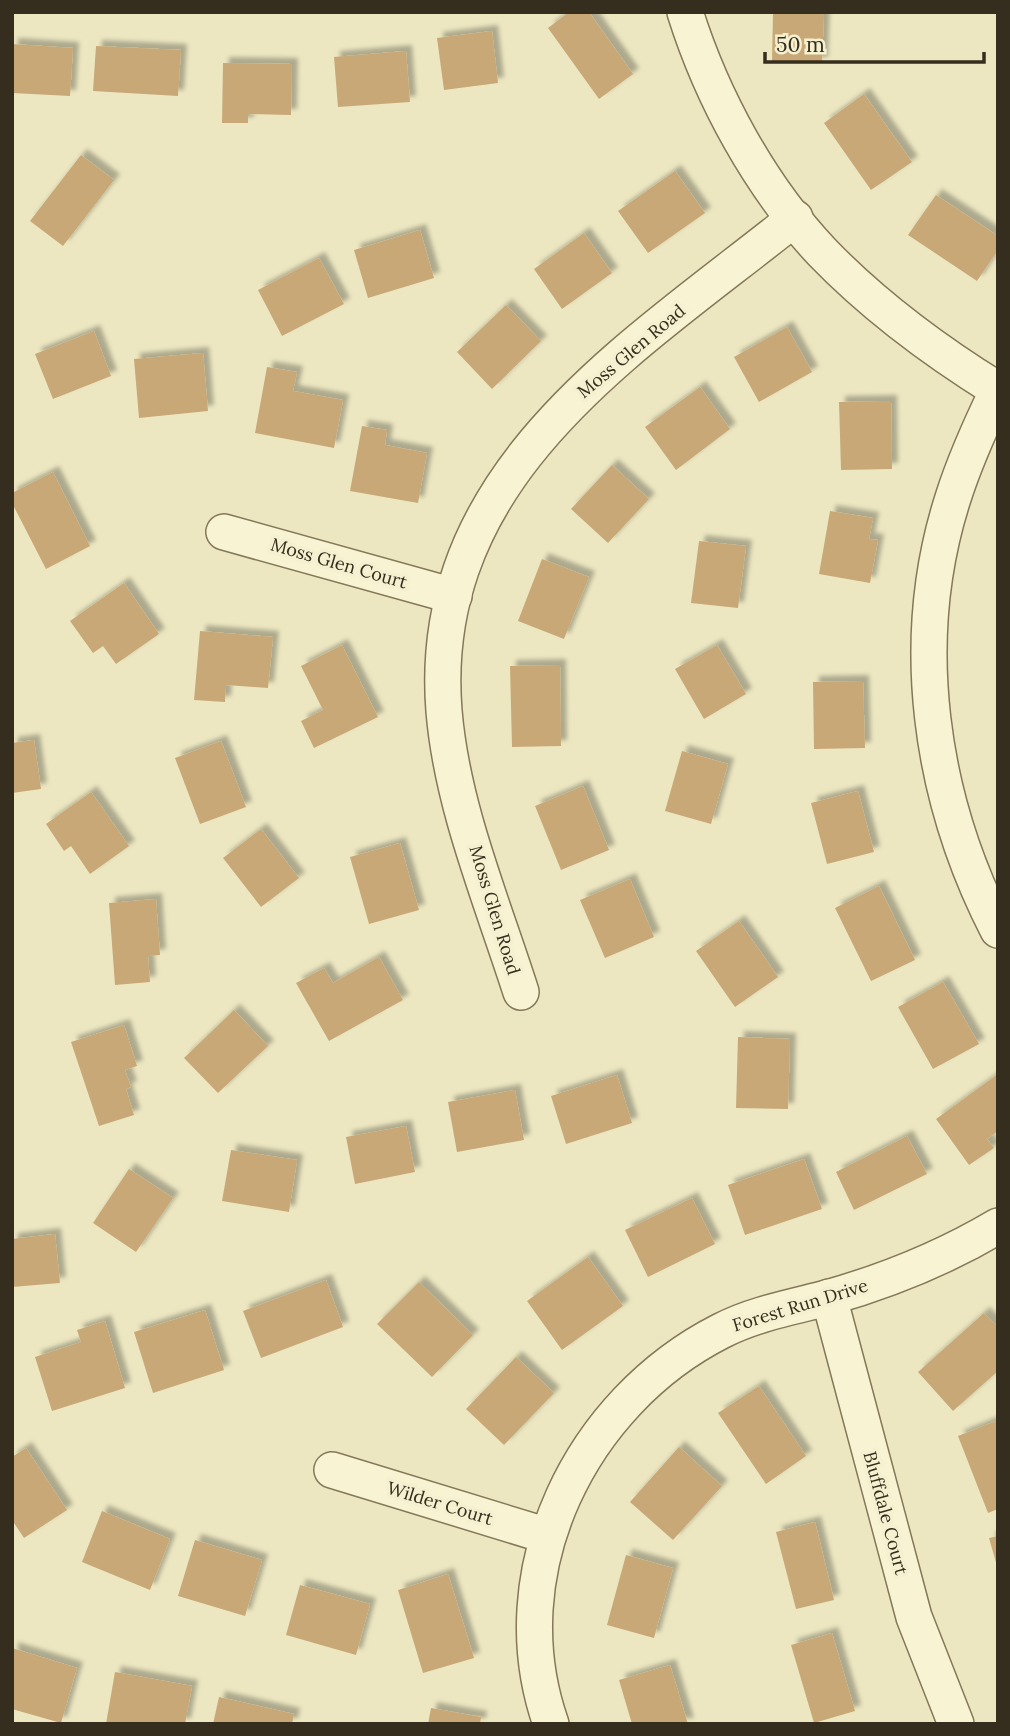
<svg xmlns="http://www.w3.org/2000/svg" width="1010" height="1736" viewBox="0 0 1010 1736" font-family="Lora,serif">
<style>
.building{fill:#c9a877;filter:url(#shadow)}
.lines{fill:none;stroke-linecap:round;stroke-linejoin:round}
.minor-casing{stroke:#847859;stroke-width:38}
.minor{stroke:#f7f3d3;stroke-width:35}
.labels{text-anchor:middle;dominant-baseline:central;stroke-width:7;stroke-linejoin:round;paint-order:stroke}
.street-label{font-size:18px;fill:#352d1d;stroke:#f4f0d0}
</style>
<defs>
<filter id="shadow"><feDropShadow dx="6" dy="-6" stdDeviation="2" flood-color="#0004"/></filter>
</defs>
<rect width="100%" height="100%" fill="#ece7c1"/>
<g class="building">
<polygon points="569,12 589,12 633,74 599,99 548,28"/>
<polygon points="773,12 824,12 822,63 772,62"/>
<polygon points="492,31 498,83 444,90 437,38"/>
<polygon points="12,44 73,48 70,96 12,93"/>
<polygon points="96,46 181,50 178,96 93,91"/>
<polygon points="406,51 410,102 338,107 334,57"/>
<polygon points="223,63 292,64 291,115 248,114 248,123 222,123"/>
<polygon points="864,94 912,162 871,190 824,123"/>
<polygon points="81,155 114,180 63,246 30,221"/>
<polygon points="675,171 705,213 648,253 618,211"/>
<polygon points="936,195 998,236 998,250 977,281 908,235"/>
<polygon points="420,230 434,278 368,298 354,250"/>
<polygon points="584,233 612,273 562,309 534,269"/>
<polygon points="319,258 344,304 282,336 258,290"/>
<polygon points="506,305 541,341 492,389 457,352"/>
<polygon points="787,327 812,372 759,402 734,357"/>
<polygon points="94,331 111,376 53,399 35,354"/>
<polygon points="203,353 208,411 139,418 134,359"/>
<polygon points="267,367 297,372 293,391 343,400 334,448 255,433"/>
<polygon points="700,387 730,429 676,470 645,427"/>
<polygon points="891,401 892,469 841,470 839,402"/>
<polygon points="362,426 387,430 385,445 427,453 418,503 350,491"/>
<polygon points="612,465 649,499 608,543 571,509"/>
<polygon points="53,472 90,546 46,569 12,503 12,493"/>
<polygon points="830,511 873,518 869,539 878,540 870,583 819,574"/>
<polygon points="699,541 746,546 738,608 691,603"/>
<polygon points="542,559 589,577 564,639 518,621"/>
<polygon points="124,583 159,634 116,664 103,646 93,653 70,621"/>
<polygon points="200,631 273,637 268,688 226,685 225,702 194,700"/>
<polygon points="342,645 378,717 314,748 301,721 323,710 301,666"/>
<polygon points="717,645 746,694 704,719 675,669"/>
<polygon points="560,665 561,746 512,747 510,666"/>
<polygon points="863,681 865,748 814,749 813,682"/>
<polygon points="34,740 41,789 12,793 12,743"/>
<polygon points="221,741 246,807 200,824 175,758"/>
<polygon points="682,751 728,764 711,824 665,811"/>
<polygon points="583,786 609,850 561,870 535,806"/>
<polygon points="858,791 874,852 827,864 811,803"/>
<polygon points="91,792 129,846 90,874 71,846 64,851 46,824"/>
<polygon points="261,829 299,878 261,907 223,858"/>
<polygon points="400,843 419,910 369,924 350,857"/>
<polygon points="630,879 654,937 605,958 580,900"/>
<polygon points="879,886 915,960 871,981 835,908"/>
<polygon points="156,899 160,955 148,956 150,982 115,985 109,903"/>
<polygon points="739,921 778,977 735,1007 696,951"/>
<polygon points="379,957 403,1000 329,1041 296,983 324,968 333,983"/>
<polygon points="943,982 979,1044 933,1069 898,1007"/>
<polygon points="234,1010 268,1046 218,1093 184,1058"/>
<polygon points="124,1025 137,1066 125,1070 131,1087 126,1089 134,1115 99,1126 71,1042"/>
<polygon points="738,1037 790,1039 788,1109 736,1108"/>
<polygon points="998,1074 998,1131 987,1139 994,1148 969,1165 936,1119"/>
<polygon points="617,1075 632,1123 566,1144 551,1096"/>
<polygon points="515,1090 524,1140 457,1152 448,1102"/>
<polygon points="406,1126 415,1172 355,1184 346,1137"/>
<polygon points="907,1136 927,1174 854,1210 836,1172"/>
<polygon points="231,1150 297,1160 289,1212 222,1201"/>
<polygon points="804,1159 822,1209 745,1235 728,1185"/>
<polygon points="129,1169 173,1198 136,1252 93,1223"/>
<polygon points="692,1198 715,1244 648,1277 625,1230"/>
<polygon points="55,1234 60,1283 12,1287 12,1239"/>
<polygon points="588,1257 623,1306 562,1350 527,1301"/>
<polygon points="326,1280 343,1327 261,1358 243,1311"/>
<polygon points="419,1282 473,1335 432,1377 377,1324"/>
<polygon points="205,1310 224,1370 153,1393 134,1332"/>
<polygon points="984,1313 998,1327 998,1371 953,1411 918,1372"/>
<polygon points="105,1321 125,1388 52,1411 35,1357 81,1342 77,1330"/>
<polygon points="516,1357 554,1393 504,1445 466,1409"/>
<polygon points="759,1386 806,1456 766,1484 718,1413"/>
<polygon points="996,1421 998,1509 988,1513 958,1436"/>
<polygon points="679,1447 722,1486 673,1540 630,1502"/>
<polygon points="26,1448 67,1510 24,1538 12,1520 12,1457"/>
<polygon points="102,1511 170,1539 150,1590 82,1562"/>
<polygon points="815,1522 834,1600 796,1609 776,1532"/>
<polygon points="998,1536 998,1566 997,1566 989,1538"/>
<polygon points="195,1540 262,1560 245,1616 178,1596"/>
<polygon points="626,1555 673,1568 654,1638 607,1625"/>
<polygon points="448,1574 474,1658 423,1673 398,1590"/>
<polygon points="300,1585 370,1604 356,1655 286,1635"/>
<polygon points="832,1633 855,1711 814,1723 791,1645"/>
<polygon points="12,1648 77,1668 61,1723 12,1709"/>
<polygon points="670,1665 688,1724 632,1724 619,1680"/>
<polygon points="115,1672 192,1686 185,1724 106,1724"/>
<polygon points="219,1697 294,1714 292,1724 213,1724"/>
<polygon points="431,1708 481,1717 480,1724 428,1724"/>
</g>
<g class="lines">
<g class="minor-casing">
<g id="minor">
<path d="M685,12C712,98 760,186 822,252C873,305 935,351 998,390"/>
<path d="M998,390C981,425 965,460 953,498C907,641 930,798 998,930"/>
<polyline points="224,532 454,596"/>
<path d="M521,992C492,901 452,807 444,711C425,472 632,349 795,218"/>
<polyline points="829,1297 914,1617 956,1724"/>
<polyline points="332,1470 548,1536"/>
<path d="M551,1724C497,1571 581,1402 721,1331C754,1314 792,1307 827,1298C887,1281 944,1258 998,1226"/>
</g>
</g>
<use href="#minor" class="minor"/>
</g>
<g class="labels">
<g class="street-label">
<text transform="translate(631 351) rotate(-40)">Moss Glen Road</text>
<text transform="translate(339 563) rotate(16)">Moss Glen Court</text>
<text transform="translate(495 910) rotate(73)">Moss Glen Road</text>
<text transform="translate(800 1305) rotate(-17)">Forest Run Drive</text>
<text transform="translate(440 1503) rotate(17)">Wilder Court</text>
<text transform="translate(886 1513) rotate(75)">Bluffdale Court</text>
</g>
</g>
<rect width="1010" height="1736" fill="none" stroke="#352d1d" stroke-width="28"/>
<path d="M765 52v10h219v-10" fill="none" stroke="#352d1d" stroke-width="3.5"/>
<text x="776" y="52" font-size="21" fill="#352d1d" stroke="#f4f0d0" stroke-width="5" paint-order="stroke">50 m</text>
</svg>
